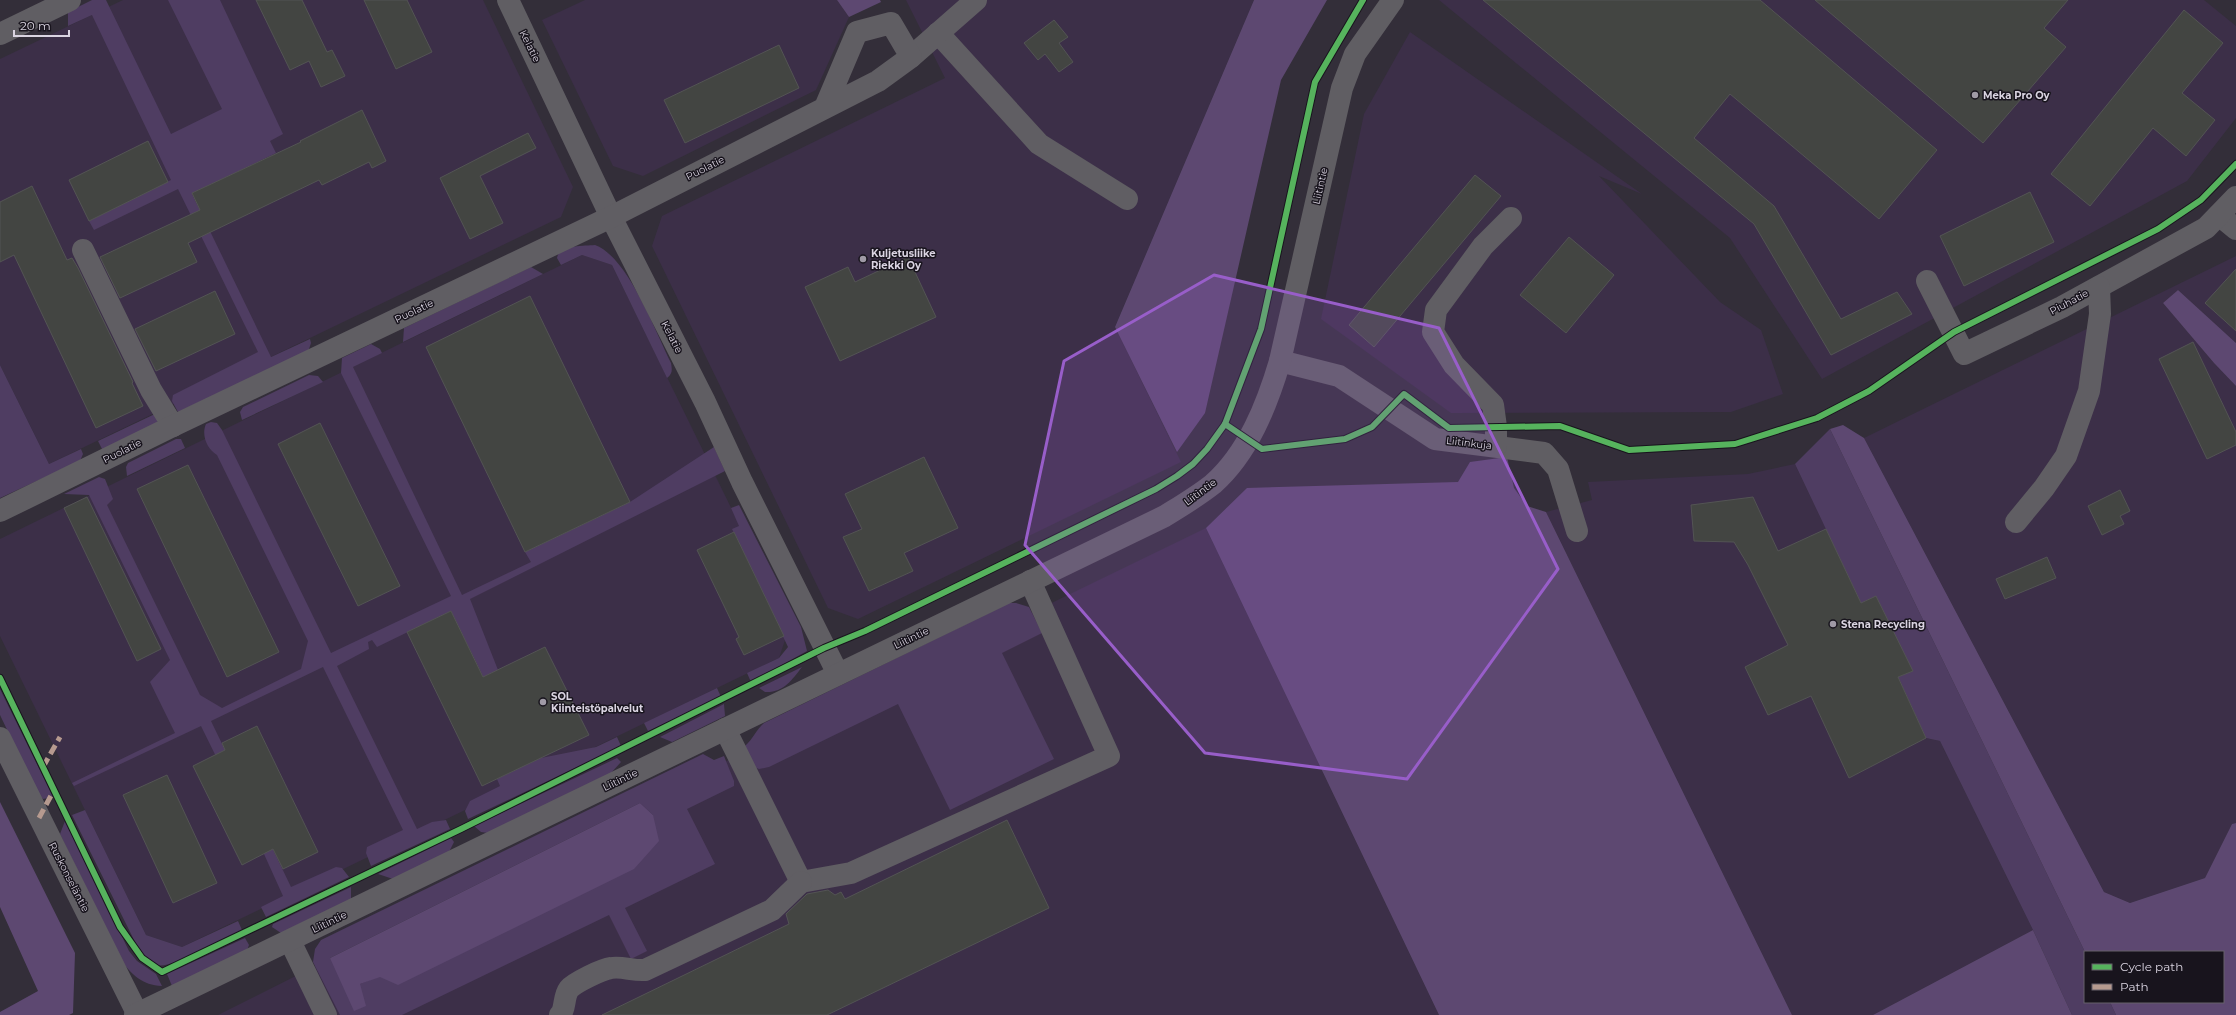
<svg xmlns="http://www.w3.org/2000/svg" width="2236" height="1015" viewBox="0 0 2236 1015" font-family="Montserrat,sans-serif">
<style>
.built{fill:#3c2f48;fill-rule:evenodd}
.green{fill:#4f3d62;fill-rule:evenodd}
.forest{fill:#5d4871}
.building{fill:#434542;stroke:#535454}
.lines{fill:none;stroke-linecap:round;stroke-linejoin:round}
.minor{stroke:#605e63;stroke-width:22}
.quiet{stroke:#b69a8f;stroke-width:5;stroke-dasharray:10 5;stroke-linecap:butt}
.cycleway-casing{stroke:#18141d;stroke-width:8}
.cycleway{stroke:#56b35d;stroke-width:6}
.marked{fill:#985ec9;fill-opacity:0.2;stroke:#985ec9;stroke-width:3;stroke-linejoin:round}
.poi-dot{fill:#a09aa6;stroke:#18141d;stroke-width:1.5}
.labels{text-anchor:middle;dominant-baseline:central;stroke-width:3;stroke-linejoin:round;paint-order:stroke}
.street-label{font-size:10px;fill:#dad4e1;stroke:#18141d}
.poi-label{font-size:10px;font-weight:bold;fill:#dad4e1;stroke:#18141d;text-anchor:start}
</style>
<rect width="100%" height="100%" fill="#332e39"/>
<g class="built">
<polygon points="123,0 483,0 573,187 561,217 49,464 0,365 0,59"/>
<polygon points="585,0 837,0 849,17 816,90 643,176 613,166 542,20"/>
<path d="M906,0H1254L1115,327L1181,462L858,619L828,608L652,246L662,216L945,78ZM924,457L957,527L904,553L913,571L869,591L843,537L862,529L846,494Z"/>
<polygon points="1439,0 2204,0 2236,26 2236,118 2187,181 1822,379 1730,238"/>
<polygon points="1410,32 1642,194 1599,176 1720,302 1761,330 1783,394 1731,412 1451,413 1321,319 1364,114"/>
<polygon points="582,255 612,265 740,526 789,628 779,658 182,947 146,935 0,636 0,539"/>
<polygon points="2236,256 2236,343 2178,290 2163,303 2214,363 2236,386 2236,823 2232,824 2205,878 2130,903 2104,892 1864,438"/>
<polygon points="1795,464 1826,529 1913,671 1898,678 1926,738 1940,741 2033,930 1873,1015 1792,1015 1546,512 1592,500 1588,482 1748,474"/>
<polygon points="1206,528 1439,1015 218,1015 640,803"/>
</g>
<g class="green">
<polygon points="92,0 106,0 171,134 222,109 168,0 220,0 283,134 270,141 276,153 192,194 271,357 310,339 311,343 308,352 178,412 172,401 173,395 258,352 178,189 94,230 89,221 171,180 92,15 68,26 68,12"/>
<path d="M595,245C628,257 655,331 671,363C672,369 673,374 667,378L612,265L582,255L561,265L557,258C559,245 584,246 595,245Z"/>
<polygon points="531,267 543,274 403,342 404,328"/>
<path d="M371,344L380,349L382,353L353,367L462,595L531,562L525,552L630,502L714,447L725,471L470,599L498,670L541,758L596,747L617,737L621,746L468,819L465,811L470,801L500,786L497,779L526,764L451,611L377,647L372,640L368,642L369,649L337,666L417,829L432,822L446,820L450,829L371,866L366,853L367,847L403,830L323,667L211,721L291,887L336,867L342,868L349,877L266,917L261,907L283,896L264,854L201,726L74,786L72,783L175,733L150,682L170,660L89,495L64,494L99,477L105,479L113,499L107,505L200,695L222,708L301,669L308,641L217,455C207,449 201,435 206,424L211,422L217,423L222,430L331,653L451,596L341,373L342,358Z"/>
<polygon points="0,365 49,464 81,449 83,454 80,461 0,498"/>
<polygon points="309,375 318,376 323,382 242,420 240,412 243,407"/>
<polygon points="157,413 157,424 106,449 102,449 98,441"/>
<polygon points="1830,429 2085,952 2085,1002 2110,1002 2116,1015 2072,1015 2033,930 1940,741 1926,738 1898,677 1912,671 1861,603 1795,464"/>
<polygon points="176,439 181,439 185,448 127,476 126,467 128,463"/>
<polygon points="739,505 801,627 807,651 751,682 747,673 779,658 788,647 732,529 739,526 731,508"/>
<path d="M1009,603H1016L1029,607L1042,633L1002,653L1054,759L950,810L898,704L769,767L759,769L754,767L745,746C753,739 756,730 764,723Z"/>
<path d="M802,667C792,680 783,693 765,692L759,688Z"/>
<polygon points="717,688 721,697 648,731 644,723"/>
<polygon points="0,689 53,797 43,799 38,794 0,715"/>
<polygon points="724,704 725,716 672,742 660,737"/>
<path d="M703,754L714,760L724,756L734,781V786L687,809L715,864L625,908L647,951L631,959L609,915L402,1015H340L313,962L315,949L321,940ZM640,803L653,815L380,976L360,984L330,958Z"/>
<polygon points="617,758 621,762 611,773 488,833 481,832 474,826"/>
<path d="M85,810L146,935L182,947L238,921L242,930C228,937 170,970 157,965C150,962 143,954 138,948L72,815Z"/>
<path d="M65,821L129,951L137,961L156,974L162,986C142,985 132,975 121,960L60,834Z"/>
<polygon points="451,838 454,842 449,852 393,879 378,874"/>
<polygon points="351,887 351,899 281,933 272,927 273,924"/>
<polygon points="245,938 249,945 247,950 172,986 167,974"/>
</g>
<g class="forest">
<polygon points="837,0 880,0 881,2 849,17"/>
<polygon points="1254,0 1327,0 1281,80 1205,413 1177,452 1115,327"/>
<polygon points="2178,290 2236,343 2236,386 2214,363 2163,303"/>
<polygon points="1843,425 1864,438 2104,892 2130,903 2205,878 2232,824 2236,823 2236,1015 2116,1015 2110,1002 2223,1002 2223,952 2085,952 1830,429"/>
<polygon points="1507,457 1514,488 1527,506 1546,512 1792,1015 1439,1015 1206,528 1247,488 1458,482 1470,462"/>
<polygon points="0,802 75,953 73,1013 69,1015 0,1015 0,1012 38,991 0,907"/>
<polygon points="640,803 653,815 659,841 634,869 398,985 380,977 360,984 366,1006 354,1011 330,958"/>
<polygon points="2033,930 2072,1015 1873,1015"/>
</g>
<g class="building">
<polygon points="256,0 302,0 327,52 332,50 345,76 321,87 309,61 290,70"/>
<polygon points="364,0 407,0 432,52 396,69"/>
<polygon points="1483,0 1760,0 1937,150 1879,219 1730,94 1694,138 1774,206 1841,319 1897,292 1912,314 1831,355 1754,224"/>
<polygon points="1815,0 2068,0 2044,28 2066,47 1983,143"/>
<polygon points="2184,10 2223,43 2182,93 2215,120 2186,156 2153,128 2090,206 2051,174"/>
<polygon points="1054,20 1068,37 1059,43 1073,62 1059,72 1045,54 1038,60 1024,43"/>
<polygon points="779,45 799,88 685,143 664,100"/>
<polygon points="362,110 386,161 372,168 369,162 322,185 319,180 188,243 197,262 120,298 100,257 200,210 192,193 301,142 300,141"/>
<polygon points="528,133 536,148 480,176 503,223 470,239 440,178"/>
<polygon points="148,141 168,182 89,221 69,180"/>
<polygon points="1475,175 1501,196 1374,347 1349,325"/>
<polygon points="32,186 67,260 72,258 78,268 133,382 132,383 143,406 96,428 14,255 0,262 0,202"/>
<polygon points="2030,192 2054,242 1964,286 1940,236"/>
<polygon points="1569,237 1614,275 1566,333 1520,295"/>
<polygon points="908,257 936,317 840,361 805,287 848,267 855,282"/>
<polygon points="2236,269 2236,331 2205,303"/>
<polygon points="215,291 235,334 156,371 135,329"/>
<polygon points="530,296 630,502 525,552 426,347"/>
<polygon points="2193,342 2236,432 2236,445 2207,459 2159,359"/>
<polygon points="320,423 400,586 358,606 278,444"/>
<polygon points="924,457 958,528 904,553 913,571 869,591 843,537 862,529 845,494"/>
<polygon points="188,465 279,652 227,677 137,489"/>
<polygon points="2120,490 2130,511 2120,516 2124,524 2102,535 2088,506"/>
<polygon points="87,497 161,649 137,661 64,508"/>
<polygon points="1753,497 1778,551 1826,529 1861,603 1876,596 1913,671 1898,677 1926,738 1849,778 1811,696 1768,715 1745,667 1788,645 1748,565 1734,542 1694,541 1691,505"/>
<polygon points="734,532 784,636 744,655 736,639 739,637 697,550"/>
<polygon points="2047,557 2056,578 2005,599 1996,579"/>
<polygon points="451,611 483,677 545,647 589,735 482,786 407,632"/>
<polygon points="257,726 318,852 283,869 273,849 242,865 193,766 225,750 222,743"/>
<polygon points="167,775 217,883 173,903 123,795"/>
<polygon points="1007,820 1049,908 827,1015 602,1015 789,924 786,914 807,894 828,890 835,895 841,892 845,899"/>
</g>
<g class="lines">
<g class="minor">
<polyline points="508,0 611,217 705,402 742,482 838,674"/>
<polyline points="938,33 1039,144 1127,199"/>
<polyline points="0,34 70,0"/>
<polyline points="911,57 976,0"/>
<polyline points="2219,215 2236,229"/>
<polyline points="83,250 151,390 173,426"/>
<polyline points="1927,281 1964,354 2062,307 2206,228 2236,197"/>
<polyline points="1280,361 1339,376 1435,439 1544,453 1558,469 1577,531"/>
<polyline points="1496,446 1496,427 1493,405 1454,365 1433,332 1436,310 1483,246 1511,218"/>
<polyline points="0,511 173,426 611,217 878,81 911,57 891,23 857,32 826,105"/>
<polyline points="2016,522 2044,488 2066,456 2089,391 2100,314 2099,287"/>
<polyline points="725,729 801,882 851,873 1109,756 1030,581"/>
<polyline points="0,738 138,1015"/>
<polyline points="290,941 326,1015"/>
<path d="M135,1015L1165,516C1181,506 1198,496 1213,484C1248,453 1267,405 1280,361L1342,88L1355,54L1393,0"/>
<path d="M560,1015C566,1009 563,997 569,989C574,983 602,969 611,968C622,966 633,971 645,970L772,910L801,882"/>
</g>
<g class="quiet">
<polyline points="43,767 60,737"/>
<polyline points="39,818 54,790"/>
</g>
<g class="cycleway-casing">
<g id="cycleway">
<polyline points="1225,424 1262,449 1345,439 1372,427 1404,394 1449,428 1560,426 1629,450 1735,444 1817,418 1869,391 1954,332 2158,229 2201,200 2236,164"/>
<polyline points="0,678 120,927 142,958 162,972 461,829 824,648 865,631 1156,489 1177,476 1193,464 1207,449 1225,424 1261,329 1315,82 1363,0"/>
</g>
</g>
<use href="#cycleway" class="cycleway"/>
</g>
<path class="marked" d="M1214,275L1439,328L1558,569L1407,779L1205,753L1025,545L1064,361Z"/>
<g class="poi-dot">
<circle cx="1975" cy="95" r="4"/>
<circle cx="863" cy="259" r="4"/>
<circle cx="1833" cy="624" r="4"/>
<circle cx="543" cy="702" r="4"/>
</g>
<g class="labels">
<g class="street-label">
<text transform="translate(530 46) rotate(64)">Kelatie</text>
<text transform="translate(705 168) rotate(-27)">Puolatie</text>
<text transform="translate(1320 186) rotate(-77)">Liitintie</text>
<text transform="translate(2069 302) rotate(-28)">Piuhatie</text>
<text transform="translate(414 311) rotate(-26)">Puolatie</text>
<text transform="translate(672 337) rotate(63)">Kelatie</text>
<text transform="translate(1469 443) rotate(7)">Liitinkuja</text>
<text transform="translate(122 451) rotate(-27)">Puolatie</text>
<text transform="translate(1200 492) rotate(-37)">Liitintie</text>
<text transform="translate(911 638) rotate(-26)">Liitintie</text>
<text transform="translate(620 780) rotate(-26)">Liitintie</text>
<text transform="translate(69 877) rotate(63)">Ruskonseläntie</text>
<text transform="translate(329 922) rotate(-26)">Liitintie</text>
</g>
<g class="poi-label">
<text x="1983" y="95">Meka Pro Oy</text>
<text x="871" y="253">Kuljetusliike<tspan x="871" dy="12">Riekki Oy</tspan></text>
<text x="1841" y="624">Stena Recycling</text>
<text x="551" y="696">SOL<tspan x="551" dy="12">Kiinteistöpalvelut</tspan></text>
</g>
</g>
<rect x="2084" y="951" width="140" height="52" fill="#18141d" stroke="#66616b"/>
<rect x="2092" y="964" width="20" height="6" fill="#56b35d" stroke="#66616b"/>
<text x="2120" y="971" font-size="12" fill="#dad4e1">Cycle path</text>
<rect x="2092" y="984" width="20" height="6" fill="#b69a8f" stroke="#66616b"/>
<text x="2120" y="991" font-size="12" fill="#dad4e1">Path</text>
<path d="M14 30v6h55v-6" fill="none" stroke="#dad4e1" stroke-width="2"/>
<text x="20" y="30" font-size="12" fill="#dad4e1" stroke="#18141d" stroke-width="3" paint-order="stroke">20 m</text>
</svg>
